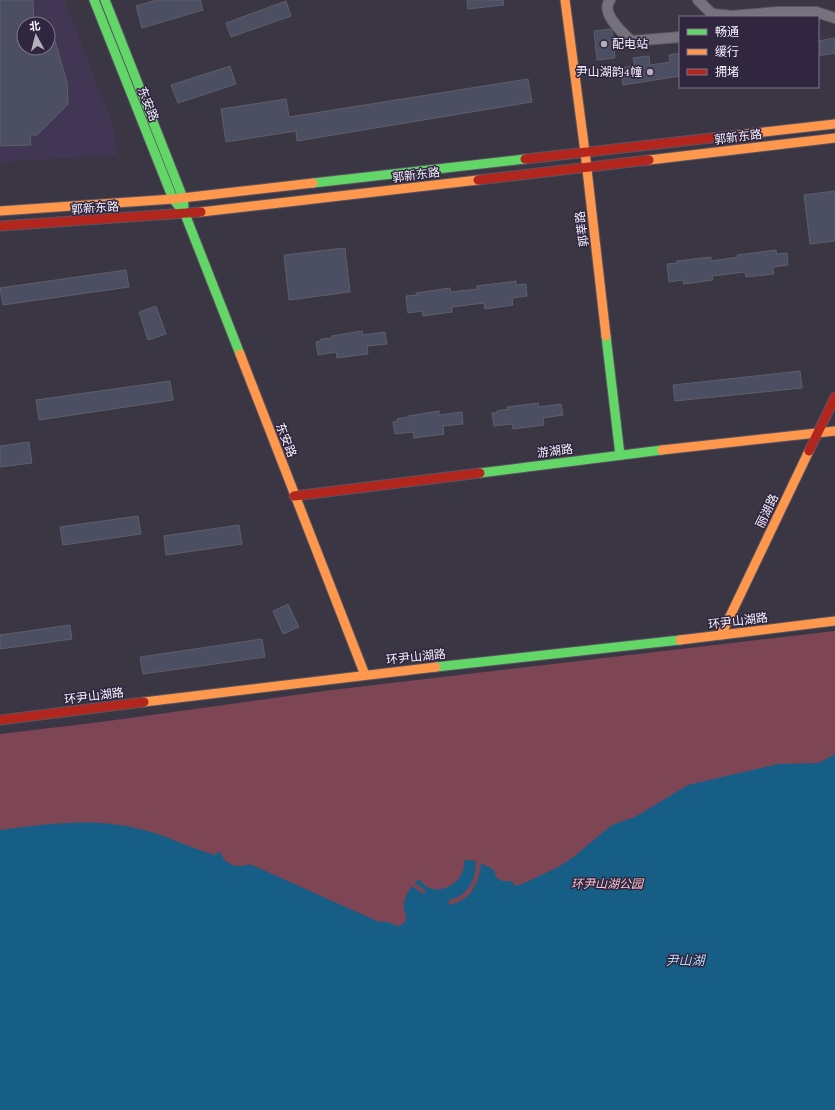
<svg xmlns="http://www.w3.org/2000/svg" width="835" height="1110" viewBox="0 0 835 1110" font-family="'Crimson Pro','Noto Sans SC',serif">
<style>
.built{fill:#413654;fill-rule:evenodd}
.green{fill:#7e4655}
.water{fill:#165e85}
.building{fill:#4c4e62;stroke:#5e5e6a}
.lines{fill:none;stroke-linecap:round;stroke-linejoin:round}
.street-casing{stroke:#5a5561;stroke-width:12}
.fast-casing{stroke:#5a5561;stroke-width:11}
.slow-casing{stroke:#5a5561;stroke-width:11}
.jam-casing{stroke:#5a5561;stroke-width:11}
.street{stroke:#76727d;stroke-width:10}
.fast{stroke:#63d668;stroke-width:9}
.slow{stroke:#ff974d;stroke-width:9}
.jam{stroke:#b3261e;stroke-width:9}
.poi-dot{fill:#b4b0bd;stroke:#30263f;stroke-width:1.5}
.labels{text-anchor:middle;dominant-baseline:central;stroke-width:3;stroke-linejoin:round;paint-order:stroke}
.poi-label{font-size:12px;fill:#f5f1fe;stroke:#30263f;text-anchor:start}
.street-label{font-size:12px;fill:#f5f1fe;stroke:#30263f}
.park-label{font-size:12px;font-style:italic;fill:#f6c2cc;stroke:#30263f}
.water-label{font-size:13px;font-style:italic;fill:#abd6f3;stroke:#30263f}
</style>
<rect width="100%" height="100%" fill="#3b3644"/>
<path class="built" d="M0,0H64L113,124L117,155L0,162ZM24,24H48V48H24Z"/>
<polygon class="green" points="835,631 835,1110 0,1110 0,734 101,722 332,690"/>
<path class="water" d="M835,754V1110H0V830C46,824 94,817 140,829C166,835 189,848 215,855L220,851C224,865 237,869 250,864L379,922C382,922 384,921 386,922C395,923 398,931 406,920C407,914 404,912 404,907C403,900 408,892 412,886L423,894L426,891L415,883L419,879C433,901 467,885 464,860L476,861C476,880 468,896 449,900V905C470,901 480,883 481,863L494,870L496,877L501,881H511L515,886L527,882L560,866L575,856L590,843L612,825L635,817L688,785L778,764L819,763Z"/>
<g class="building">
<polygon points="0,0 33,0 34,24 24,24 24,48 48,48 48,25 50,24 67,82 68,104 37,135 30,135 31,145 0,146"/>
<polygon points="157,0 200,0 203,10 142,28 136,6"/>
<polygon points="467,0 503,0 504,5 468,9"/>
<polygon points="286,1 291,16 231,37 226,23"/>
<polygon points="611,29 612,31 615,58 597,60 594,31"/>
<polygon points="835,38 835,53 818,56 818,41"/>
<polygon points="680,53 680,76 623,85 620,68 635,66 633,58 649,56 650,65 670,62 669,55"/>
<polygon points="230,66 236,84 178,103 171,85"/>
<polygon points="528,79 532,102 297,141 296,131 226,142 221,109 286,99 289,117"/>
<polygon points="835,191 835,241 810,244 804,195"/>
<polygon points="345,248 350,292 289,300 284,255"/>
<polygon points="776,250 777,254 787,253 788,265 773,267 774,274 746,277 745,272 712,276 713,280 684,284 683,280 669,282 667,264 677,263 677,261 711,257 711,261 738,257 737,255"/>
<polygon points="126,270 129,287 3,305 0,288"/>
<polygon points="516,281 516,285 526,284 527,296 512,298 513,305 485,309 484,303 452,307 452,312 423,316 422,311 408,313 406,296 417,295 416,293 450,288 451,292 477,289 477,286"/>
<polygon points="156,306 166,334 148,340 139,312"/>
<polygon points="362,331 363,335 385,332 387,344 367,346 368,354 337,358 336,352 318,355 316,342 321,341 321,339 332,338 332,336"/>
<polygon points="800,371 802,388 675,401 673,385"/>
<polygon points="170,381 173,400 39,420 36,400"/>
<polygon points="538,403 539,407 561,404 563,415 543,418 544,425 513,429 512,424 494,426 492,413 497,413 497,411 508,409 507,407"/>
<polygon points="439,411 439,415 462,412 463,424 443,426 444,434 414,438 413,432 395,434 393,422 398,421 397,419 408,417 408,416"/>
<polygon points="29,442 32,463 0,467 0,446"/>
<polygon points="138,516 141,534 63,545 60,527"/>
<polygon points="239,525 242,544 166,555 164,536"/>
<polygon points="288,604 299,627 283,634 273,611"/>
<polygon points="70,625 72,639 0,649 0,635"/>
<polygon points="262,639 265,657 143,674 140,657"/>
</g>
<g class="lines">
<g class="street-casing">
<g id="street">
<path d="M610,0C600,13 622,32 631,41L680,37"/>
<polyline points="698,0 709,11 713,14 732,16 778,12 816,12 835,18"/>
</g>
</g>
<g class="fast-casing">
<g id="fast">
<polyline points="94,0 173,199 185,214 240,354"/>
<polyline points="105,0 183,198 184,206"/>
<polyline points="313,183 525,159"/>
<polyline points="606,336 620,455"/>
<polyline points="480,473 662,450"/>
<polyline points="436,667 680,640"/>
</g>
</g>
<g class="slow-casing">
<g id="slow">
<polyline points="565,0 585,152 606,336"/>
<polyline points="738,135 835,124"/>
<polyline points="649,160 835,138"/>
<polyline points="0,211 173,199 313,183"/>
<polyline points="201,212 478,180"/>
<polyline points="240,354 365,675"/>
<polyline points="662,450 835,431"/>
<polyline points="721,635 809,451"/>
<polyline points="680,640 835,621"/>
<polyline points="144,702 436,667"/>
</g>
</g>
<g class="jam-casing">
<g id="jam">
<polyline points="525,159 738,135"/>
<polyline points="478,180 649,160"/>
<polyline points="0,226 201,212"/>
<polyline points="809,451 835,397"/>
<polyline points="294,496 480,473"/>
<polyline points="0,720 144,702"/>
</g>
</g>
<use href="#street" class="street"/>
<use href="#fast" class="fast"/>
<use href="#slow" class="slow"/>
<use href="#jam" class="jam"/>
</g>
<g class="poi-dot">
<circle cx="604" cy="44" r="4"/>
<circle cx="650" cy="72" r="4"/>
</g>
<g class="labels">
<g class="poi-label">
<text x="612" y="44">配电站</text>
<text x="642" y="72" text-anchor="end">尹山湖韵4幢</text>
</g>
<g class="street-label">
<text transform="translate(148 104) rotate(68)">东安路</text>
<text transform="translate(738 137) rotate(-7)">郭新东路</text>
<text transform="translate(416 175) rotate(-7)">郭新东路</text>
<text transform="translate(95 208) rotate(-4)">郭新东路</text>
<text transform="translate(582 229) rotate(-97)">郭莘路</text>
<text transform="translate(286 440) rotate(69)">东安路</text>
<text transform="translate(555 451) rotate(-7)">游湖路</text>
<text transform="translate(767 511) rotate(-64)">丽湖路</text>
<text transform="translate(738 621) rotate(-7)">环尹山湖路</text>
<text transform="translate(416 657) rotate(-6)">环尹山湖路</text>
<text transform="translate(94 696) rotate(-7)">环尹山湖路</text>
</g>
<g class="park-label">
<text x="607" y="884">环尹山湖公园</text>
</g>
<g class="water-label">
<text x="685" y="960">尹山湖</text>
</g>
</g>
<rect x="679" y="16" width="140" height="72" fill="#30263f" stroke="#7f778b"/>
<rect x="687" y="29" width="20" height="6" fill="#63d668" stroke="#7f778b"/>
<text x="715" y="36" font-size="12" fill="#f5f1fe">畅通</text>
<rect x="687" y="49" width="20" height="6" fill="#ff974d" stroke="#7f778b"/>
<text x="715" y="56" font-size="12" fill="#f5f1fe">缓行</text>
<rect x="687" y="69" width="20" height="6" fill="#b3261e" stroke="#7f778b"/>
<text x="715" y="76" font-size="12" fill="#f5f1fe">拥堵</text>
<g transform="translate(36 36) rotate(353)"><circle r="19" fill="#30263f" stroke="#7f778b"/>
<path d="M0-3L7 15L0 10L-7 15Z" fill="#b4b0bd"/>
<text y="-6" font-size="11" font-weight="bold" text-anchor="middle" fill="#f5f1fe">北</text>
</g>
</svg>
